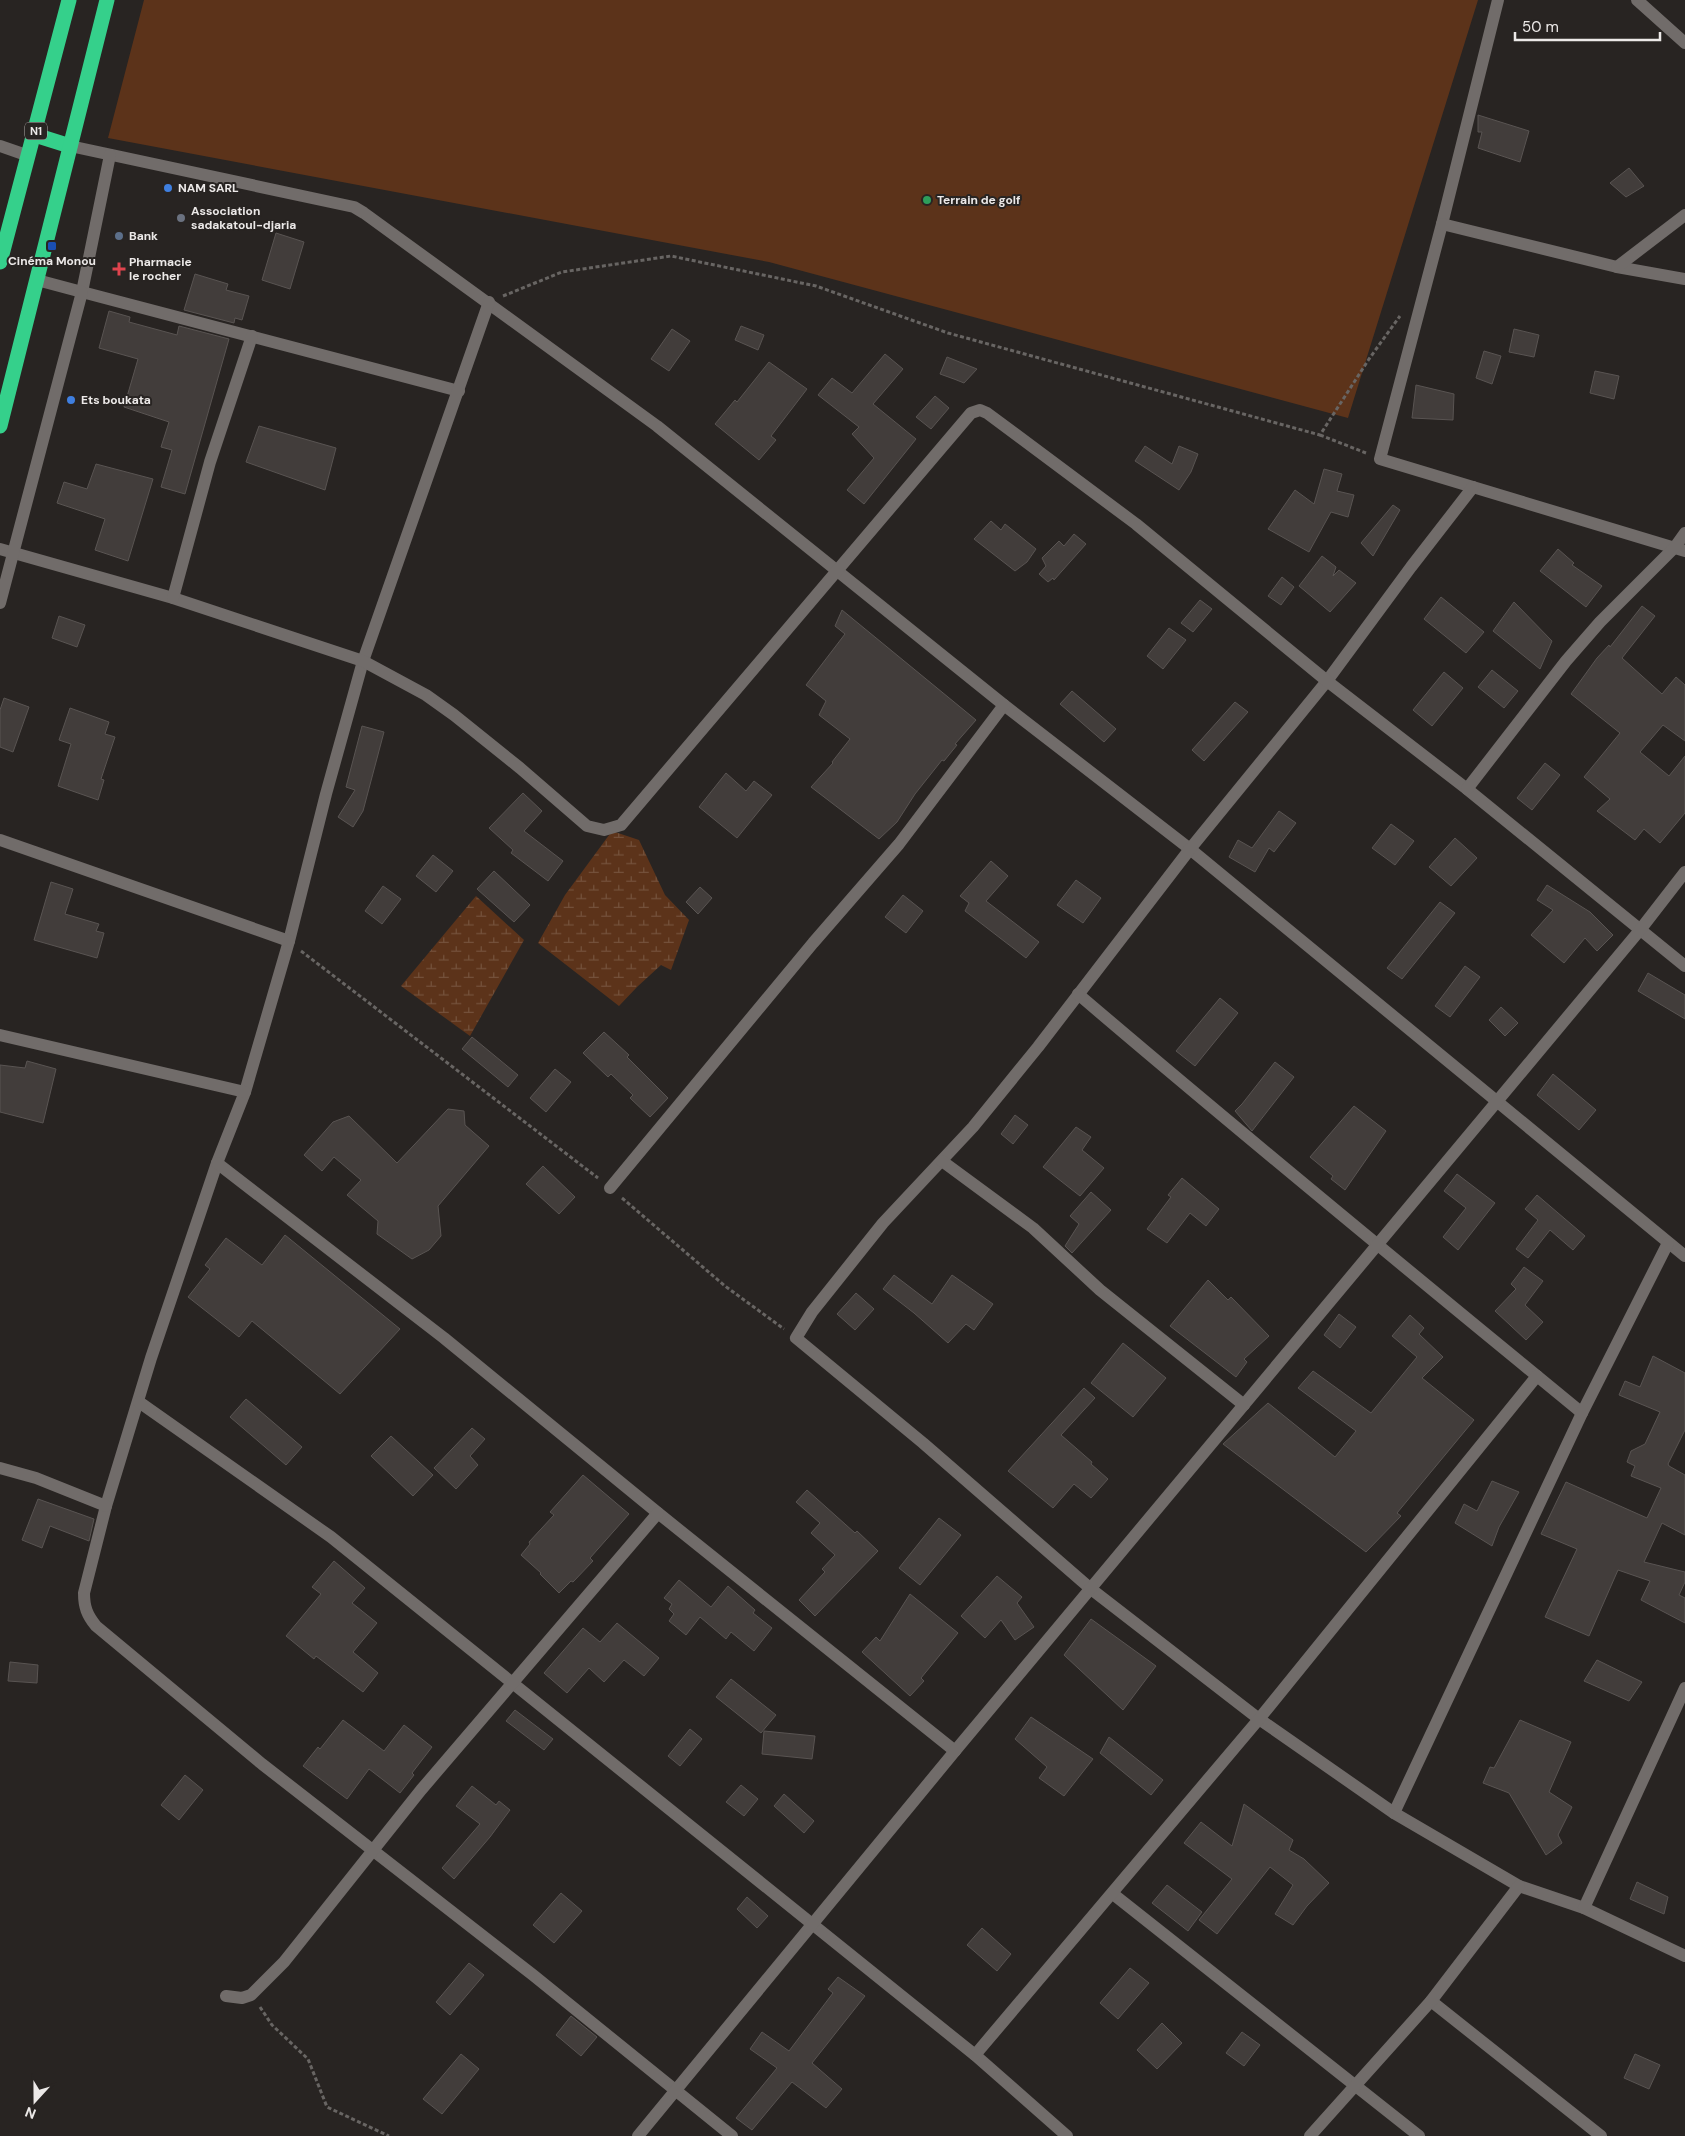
<svg xmlns="http://www.w3.org/2000/svg" width="1685" height="2136" viewBox="0 0 1685 2136" font-family="'DM Sans',sans-serif">
<style>
.green{fill:#5c331a}
.wetland{fill:url(#wetland-marsh)}
.building{fill:#423d3b;stroke:#595452}
.lines{fill:none;stroke-linecap:round;stroke-linejoin:round}
.path{stroke:#686563;stroke-width:3;stroke-dasharray:4 2.5;stroke-linecap:butt}
.minor{stroke:#716c6a;stroke-width:12}
.highway{stroke:#35d08b;stroke-width:15}
.shop-dot{fill:#3f7fe0;stroke:#282422;stroke-width:2}
.leisure-dot{fill:#2e9e5b;stroke:#282422;stroke-width:2}
.worship-dot{fill:#6b7280;stroke:#282422;stroke-width:2}
.service-dot{fill:#5c6f8a;stroke:#282422;stroke-width:2}
.transit-dot{fill:#1a4fb4;stroke:#282422;stroke-width:2}
.health-dot{fill:#e0444e;stroke:#282422;stroke-width:2}
.labels{text-anchor:middle;dominant-baseline:central;stroke-width:4;stroke-linejoin:round;paint-order:stroke}
.shield{fill:#282422;stroke:#b1aead;stroke-width:1}
.shield-label{font-size:11px;font-weight:bold;fill:#ece9e8}
.poi-label{font-size:12px;font-weight:bold;fill:#ece9e8;stroke:#282422;text-anchor:start}
</style>
<defs>
<pattern id="wetland-marsh" width="20" height="14" patternUnits="userSpaceOnUse" patternTransform="scale(1.25)"><rect width="20" height="14" fill="#5c331a"/><path d="M1 5h8M5 5V1M11 12h8M15 12V8" fill="none" stroke="#74513b"/></pattern>
</defs>
<rect width="100%" height="100%" fill="#282422"/>
<polygon class="green" points="144,0 1478,0 1348,418 769,262 108,138"/>
<g class="wetland">
<polygon points="612,831 639,840 665,895 689,920 671,970 661,965 637,987 619,1006 538,943 565,895"/>
<polygon points="476,896 524,940 470,1036 401,986"/>
</g>
<g class="building">
<polygon points="1478,115 1529,131 1520,162 1478,148 1482,132 1478,132"/>
<polygon points="1629,168 1644,186 1626,197 1610,183"/>
<polygon points="276,233 304,242 290,289 262,280"/>
<polygon points="195,274 228,284 226,290 249,296 242,320 235,318 234,323 184,310"/>
<polygon points="109,311 130,317 129,322 177,335 179,326 229,339 185,494 161,487 172,450 161,447 169,422 124,407 138,359 99,348"/>
<polygon points="741,326 764,335 758,350 735,340"/>
<polygon points="672,329 690,341 669,371 651,359"/>
<polygon points="1514,329 1539,335 1534,357 1509,352"/>
<polygon points="1484,351 1501,356 1492,384 1476,378"/>
<polygon points="885,354 903,369 873,404 916,439 864,504 847,490 874,458 852,434 859,427 818,395 832,378 852,393"/>
<polygon points="947,357 977,369 964,383 954,379 940,374"/>
<polygon points="769,362 807,389 771,436 776,440 759,460 715,424 735,400 737,402"/>
<polygon points="1595,371 1619,376 1614,399 1590,393"/>
<polygon points="1416,385 1454,394 1453,420 1412,418"/>
<polygon points="935,396 949,408 931,429 916,417"/>
<polygon points="259,426 336,448 325,490 246,462"/>
<polygon points="1145,446 1172,464 1179,446 1198,454 1191,472 1179,490 1135,461"/>
<polygon points="96,464 153,479 128,561 95,550 105,519 57,503 64,482 87,489"/>
<polygon points="1324,469 1342,474 1337,491 1354,495 1348,517 1331,512 1309,552 1268,529 1295,490 1314,504"/>
<polygon points="1393,505 1400,510 1373,556 1361,543"/>
<polygon points="991,521 1001,530 1005,524 1036,549 1027,562 1015,571 974,539"/>
<polygon points="1074,534 1086,544 1054,580 1053,578 1048,582 1039,574 1046,566 1042,558 1059,541 1064,546"/>
<polygon points="1558,549 1574,563 1572,565 1602,586 1586,607 1540,571"/>
<polygon points="1322,556 1336,567 1333,576 1339,570 1356,583 1330,612 1299,586"/>
<polygon points="1282,577 1294,587 1281,605 1268,596"/>
<polygon points="1441,597 1484,632 1466,653 1424,619"/>
<polygon points="1200,600 1212,609 1193,632 1181,623"/>
<polygon points="1514,602 1552,641 1540,669 1493,631"/>
<polygon points="1642,606 1655,616 1622,658 1662,694 1676,677 1685,685 1685,741 1663,725 1640,752 1669,776 1685,756 1685,813 1660,843 1644,829 1635,840 1597,811 1610,799 1584,777 1620,733 1571,694 1597,658 1609,645 1610,647"/>
<polygon points="842,610 976,720 955,744 957,745 944,761 942,760 915,794 897,822 879,839 811,787 833,763 832,762 850,739 819,715 826,701 806,685 845,634 835,626"/>
<polygon points="59,616 85,625 77,647 52,638"/>
<polygon points="1169,628 1186,640 1163,669 1147,656"/>
<polygon points="1492,670 1518,691 1504,708 1478,687"/>
<polygon points="1444,672 1463,688 1432,726 1413,710"/>
<polygon points="1072,691 1116,729 1104,742 1060,704"/>
<polygon points="4,698 29,707 13,752 0,747 0,710"/>
<polygon points="1235,702 1248,712 1204,761 1192,750"/>
<polygon points="70,708 109,722 105,734 115,737 101,779 104,780 98,800 58,786 71,744 59,740"/>
<polygon points="362,726 384,732 363,811 353,827 338,817 355,790 346,787"/>
<polygon points="1545,763 1560,775 1532,810 1517,798"/>
<polygon points="726,773 746,791 754,781 772,795 737,838 699,807"/>
<polygon points="523,793 542,811 524,831 563,861 548,881 511,853 513,850 489,828"/>
<polygon points="1279,811 1296,823 1274,852 1269,848 1255,872 1229,857 1238,840 1252,848"/>
<polygon points="1391,824 1414,841 1395,865 1372,848"/>
<polygon points="1455,838 1477,858 1451,886 1429,867"/>
<polygon points="433,855 453,871 436,892 416,876"/>
<polygon points="991,861 1008,876 986,901 1039,942 1026,958 965,911 969,903 960,896"/>
<polygon points="494,871 530,905 514,922 477,889"/>
<polygon points="1076,880 1101,898 1083,923 1057,905"/>
<polygon points="51,882 73,889 65,914 99,924 96,931 104,933 97,958 34,940"/>
<polygon points="1547,885 1590,912 1613,935 1597,951 1585,938 1564,963 1531,935 1553,910 1537,900"/>
<polygon points="383,886 401,899 382,924 365,911"/>
<polygon points="700,887 712,898 698,914 686,902"/>
<polygon points="903,895 923,911 906,933 885,917"/>
<polygon points="1440,902 1455,913 1402,979 1387,968"/>
<polygon points="1465,966 1480,977 1450,1017 1435,1006"/>
<polygon points="1648,973 1685,995 1685,1019 1638,991"/>
<polygon points="1220,998 1238,1013 1195,1066 1176,1051"/>
<polygon points="1501,1007 1518,1023 1505,1036 1489,1020"/>
<polygon points="604,1032 629,1055 627,1057 668,1098 650,1117 630,1098 633,1095 611,1074 608,1077 583,1053"/>
<polygon points="472,1037 518,1075 508,1087 462,1049"/>
<polygon points="27,1061 56,1069 43,1123 0,1112 0,1065 25,1068"/>
<polygon points="1275,1062 1294,1077 1252,1131 1235,1111 1242,1104"/>
<polygon points="555,1069 571,1082 546,1112 530,1098"/>
<polygon points="1553,1074 1596,1110 1579,1130 1537,1095"/>
<polygon points="1354,1106 1386,1131 1345,1190 1331,1179 1333,1176 1310,1157"/>
<polygon points="448,1109 464,1111 465,1125 489,1146 438,1206 441,1236 429,1250 412,1259 377,1234 378,1221 347,1195 361,1180 334,1157 322,1171 304,1155 333,1122 349,1116 397,1163"/>
<polygon points="1015,1115 1028,1125 1013,1144 1001,1134"/>
<polygon points="1076,1127 1091,1137 1082,1150 1104,1168 1080,1196 1043,1167"/>
<polygon points="543,1166 575,1197 559,1214 526,1184"/>
<polygon points="1457,1174 1495,1203 1458,1250 1443,1237 1466,1208 1444,1191"/>
<polygon points="1182,1178 1219,1209 1206,1226 1190,1213 1167,1243 1147,1229 1171,1197 1168,1195"/>
<polygon points="1091,1192 1111,1210 1072,1253 1065,1246 1079,1224 1070,1216"/>
<polygon points="1537,1195 1585,1236 1573,1250 1550,1230 1528,1258 1516,1249 1538,1220 1525,1209"/>
<polygon points="285,1235 400,1329 340,1394 252,1321 239,1337 188,1297 210,1269 205,1265 226,1238 262,1265"/>
<polygon points="1524,1267 1543,1281 1525,1305 1543,1322 1526,1340 1495,1311 1516,1289 1511,1284"/>
<polygon points="894,1275 932,1304 952,1275 993,1304 974,1330 966,1324 948,1343 914,1313 883,1289"/>
<polygon points="1208,1280 1228,1300 1231,1297 1269,1336 1244,1359 1247,1362 1236,1377 1170,1326"/>
<polygon points="856,1293 874,1309 855,1330 837,1314"/>
<polygon points="1339,1314 1356,1327 1340,1348 1324,1335"/>
<polygon points="1410,1315 1424,1328 1419,1334 1443,1357 1422,1378 1474,1420 1397,1513 1401,1516 1366,1552 1223,1444 1268,1403 1335,1457 1356,1431 1298,1388 1313,1371 1371,1413 1417,1357 1392,1336"/>
<polygon points="1123,1343 1166,1378 1133,1417 1091,1383"/>
<polygon points="1653,1356 1685,1373 1685,1430 1668,1464 1669,1466 1685,1475 1685,1535 1662,1523 1644,1562 1685,1572 1685,1582 1679,1595 1685,1598 1685,1623 1641,1600 1650,1581 1618,1570 1589,1636 1545,1617 1577,1549 1541,1534 1566,1482 1647,1518 1661,1488 1631,1476 1635,1466 1627,1462 1631,1451 1645,1444 1660,1412 1619,1395 1625,1381 1640,1387"/>
<polygon points="1084,1388 1095,1398 1061,1435 1092,1462 1091,1464 1108,1479 1091,1498 1074,1484 1053,1508 1008,1471"/>
<polygon points="246,1399 302,1447 286,1465 230,1417"/>
<polygon points="472,1428 485,1439 470,1456 478,1465 456,1489 434,1468"/>
<polygon points="391,1436 433,1475 413,1496 371,1456"/>
<polygon points="583,1475 629,1514 590,1558 593,1561 573,1582 571,1581 559,1593 540,1574 541,1573 521,1555 530,1544 529,1542 554,1515 550,1512"/>
<polygon points="1492,1481 1519,1492 1499,1527 1492,1546 1455,1523 1464,1504 1477,1511"/>
<polygon points="807,1490 855,1533 857,1531 878,1551 815,1616 799,1600 825,1572 822,1569 835,1555 811,1533 820,1523 796,1502"/>
<polygon points="38,1499 94,1519 89,1541 50,1526 42,1548 22,1540"/>
<polygon points="939,1518 961,1535 920,1585 899,1568"/>
<polygon points="334,1561 365,1588 352,1603 377,1623 353,1652 378,1673 363,1692 316,1656 314,1659 286,1636 321,1594 312,1587"/>
<polygon points="997,1576 1022,1597 1017,1603 1034,1627 1015,1640 1001,1620 985,1638 961,1616"/>
<polygon points="679,1580 711,1607 728,1586 755,1610 753,1613 772,1628 754,1651 731,1632 726,1639 700,1617 686,1635 669,1621 674,1614 669,1609 672,1604 664,1598"/>
<polygon points="910,1594 958,1633 921,1678 924,1681 910,1696 862,1652 876,1637 880,1641"/>
<polygon points="1091,1619 1156,1666 1123,1710 1064,1655"/>
<polygon points="617,1623 659,1658 644,1676 624,1660 604,1682 589,1668 567,1693 544,1673 583,1628 600,1642"/>
<polygon points="1597,1660 1642,1682 1629,1701 1584,1681"/>
<polygon points="10,1662 38,1665 37,1683 8,1681"/>
<polygon points="731,1679 776,1715 761,1733 716,1697"/>
<polygon points="515,1710 553,1739 544,1750 506,1721"/>
<polygon points="1031,1717 1093,1759 1064,1796 1039,1778 1047,1767 1015,1739"/>
<polygon points="343,1720 384,1751 404,1725 432,1747 412,1773 414,1775 400,1793 369,1769 347,1799 303,1766 318,1747 320,1749"/>
<polygon points="1520,1720 1571,1742 1549,1792 1572,1807 1558,1835 1562,1843 1546,1855 1509,1793 1483,1783 1490,1767 1494,1768"/>
<polygon points="690,1729 702,1739 680,1766 668,1756"/>
<polygon points="764,1731 815,1736 812,1759 762,1754"/>
<polygon points="1109,1737 1163,1780 1151,1795 1100,1753"/>
<polygon points="185,1775 203,1790 179,1820 161,1805"/>
<polygon points="741,1785 758,1799 744,1816 726,1802"/>
<polygon points="472,1786 496,1805 499,1801 510,1810 490,1837 454,1879 442,1868 480,1824 456,1806"/>
<polygon points="784,1794 814,1821 804,1833 774,1806"/>
<polygon points="1244,1804 1293,1840 1289,1850 1304,1859 1329,1883 1307,1906 1293,1925 1275,1914 1293,1885 1270,1867 1217,1934 1199,1920 1232,1879 1184,1843 1201,1822 1232,1846"/>
<polygon points="1637,1882 1668,1897 1664,1914 1630,1899"/>
<polygon points="1167,1885 1202,1912 1188,1931 1152,1903"/>
<polygon points="561,1893 582,1911 554,1943 533,1925"/>
<polygon points="747,1897 768,1916 757,1928 737,1909"/>
<polygon points="982,1928 1011,1954 997,1971 967,1945"/>
<polygon points="469,1963 484,1975 450,2015 436,2002"/>
<polygon points="1130,1968 1149,1983 1118,2019 1100,2003"/>
<polygon points="838,1977 865,1996 812,2063 842,2089 826,2108 792,2082 752,2130 736,2118 777,2068 750,2049 762,2032 789,2051 833,1993 828,1989"/>
<polygon points="571,2016 597,2037 581,2056 556,2035"/>
<polygon points="1162,2023 1182,2043 1157,2069 1137,2050"/>
<polygon points="1242,2032 1260,2045 1244,2066 1226,2053"/>
<polygon points="461,2054 479,2069 442,2114 423,2099"/>
<polygon points="1635,2054 1660,2065 1649,2089 1624,2078"/>
</g>
<g class="lines">
<g class="path">
<polyline points="503,296 562,272 671,256 816,286 948,333 1320,435 1369,359 1400,316"/>
<polyline points="1320,435 1366,453"/>
<polyline points="301,951 598,1178"/>
<polyline points="622,1198 725,1286 784,1329"/>
<polyline points="260,2007 272,2025 308,2059 327,2107 389,2136"/>
</g>
<g class="minor">
<polyline points="1498,0 1442,224 1380,459 1685,551"/>
<polyline points="1637,0 1685,43"/>
<polyline points="0,146 29,156"/>
<polyline points="70,146 354,207 364,213 657,426 1004,705 1190,849 1685,1256"/>
<polyline points="110,155 82,292 459,391"/>
<polyline points="1442,224 1617,267 1685,279"/>
<polyline points="1617,267 1685,215"/>
<path d="M489,302L363,661L326,794L289,941L245,1092L217,1163L151,1358L106,1506L84,1593C84,1607 87,1615 96,1626L262,1764L533,1975L732,2136"/>
<polyline points="1473,487 1411,567 1327,681 1190,849 1038,1047 973,1127 883,1223 812,1312 796,1338 923,1443 1091,1589 1259,1719 1394,1813 1519,1886 1584,1908 1685,1956"/>
<polyline points="0,549 173,598 363,661 426,695 454,715 520,768 587,826 604,830 621,825 971,413 980,410 987,413 1136,524 1327,681 1467,789 1685,966"/>
<polyline points="173,598 210,462 252,336"/>
<polyline points="0,603 82,292 37,280"/>
<polyline points="1467,789 1566,661 1600,622 1675,547 1685,533"/>
<polyline points="0,840 289,941"/>
<path d="M1078,994C1244,1136 1413,1274 1582,1413"/>
<polyline points="0,1035 245,1092"/>
<polyline points="942,1161 1033,1228 1100,1290 1244,1405"/>
<polyline points="217,1163 444,1338 658,1513 955,1751"/>
<polyline points="610,1188 813,943 899,844 1004,705"/>
<polyline points="139,1402 331,1537 975,2055 1067,2136"/>
<polyline points="0,1468 36,1478 106,1506"/>
<polyline points="1394,1813 1582,1413 1668,1243"/>
<polyline points="1113,1894 1419,2136"/>
<polyline points="1584,1908 1685,1688"/>
<polyline points="226,1996 242,1998 251,1995 284,1962 421,1790 658,1513"/>
<polyline points="1431,2001 1601,2136"/>
<polyline points="975,2055 1259,1719 1537,1376"/>
<polyline points="638,2136 955,1751 1640,930 1685,872"/>
<polyline points="1310,2136 1431,2001 1519,1886"/>
</g>
<g class="highway">
<polyline points="35,135 70,146"/>
<polyline points="0,262 69,0"/>
<polyline points="0,426 107,0"/>
</g>
</g>
<g class="shop-dot">
<circle cx="168" cy="188" r="5"/>
<circle cx="71" cy="400" r="5"/>
</g>
<circle class="leisure-dot" cx="927" cy="200" r="5"/>
<circle class="worship-dot" cx="181" cy="218" r="5"/>
<circle class="service-dot" cx="119" cy="236" r="5"/>
<rect class="transit-dot" x="47" y="241" width="10" height="10" rx="2.5"/>
<path class="health-dot" d="M116.5 261.5h5v5h5v5h-5v5h-5v-5h-5v-5h5z"/>
<g class="labels">
<rect class="shield" x="25" y="122.5" width="22" height="17" rx="4"/>
<g class="shield-label">
<text x="36" y="131">N1</text>
</g>
<g class="poi-label">
<text x="178" y="188">NAM SARL</text>
<text x="937" y="200">Terrain de golf</text>
<text x="191" y="211">Association<tspan x="191" dy="14">sadakatoul-djaria</tspan></text>
<text x="129" y="236">Bank</text>
<text x="52" y="261" text-anchor="middle">Cinéma Monou</text>
<text x="129" y="262">Pharmacie<tspan x="129" dy="14">le rocher</tspan></text>
<text x="81" y="400">Ets boukata</text>
</g>
</g>
<g transform="translate(35 2101) rotate(201)" stroke="#282422" stroke-width="4" paint-order="stroke">
<path d="M0-4L9 19L0 12L-9 19Z" fill="#ece9e8"/>
<text y="-8" font-size="14" font-weight="bold" text-anchor="middle" fill="#ece9e8">N</text>
</g>
<path d="M1515 32v8h145v-8" fill="none" stroke="#ece9e8" stroke-width="2.5"/>
<text x="1522" y="32" font-size="15" fill="#ece9e8" stroke="#282422" stroke-width="4" paint-order="stroke">50 m</text>
</svg>
